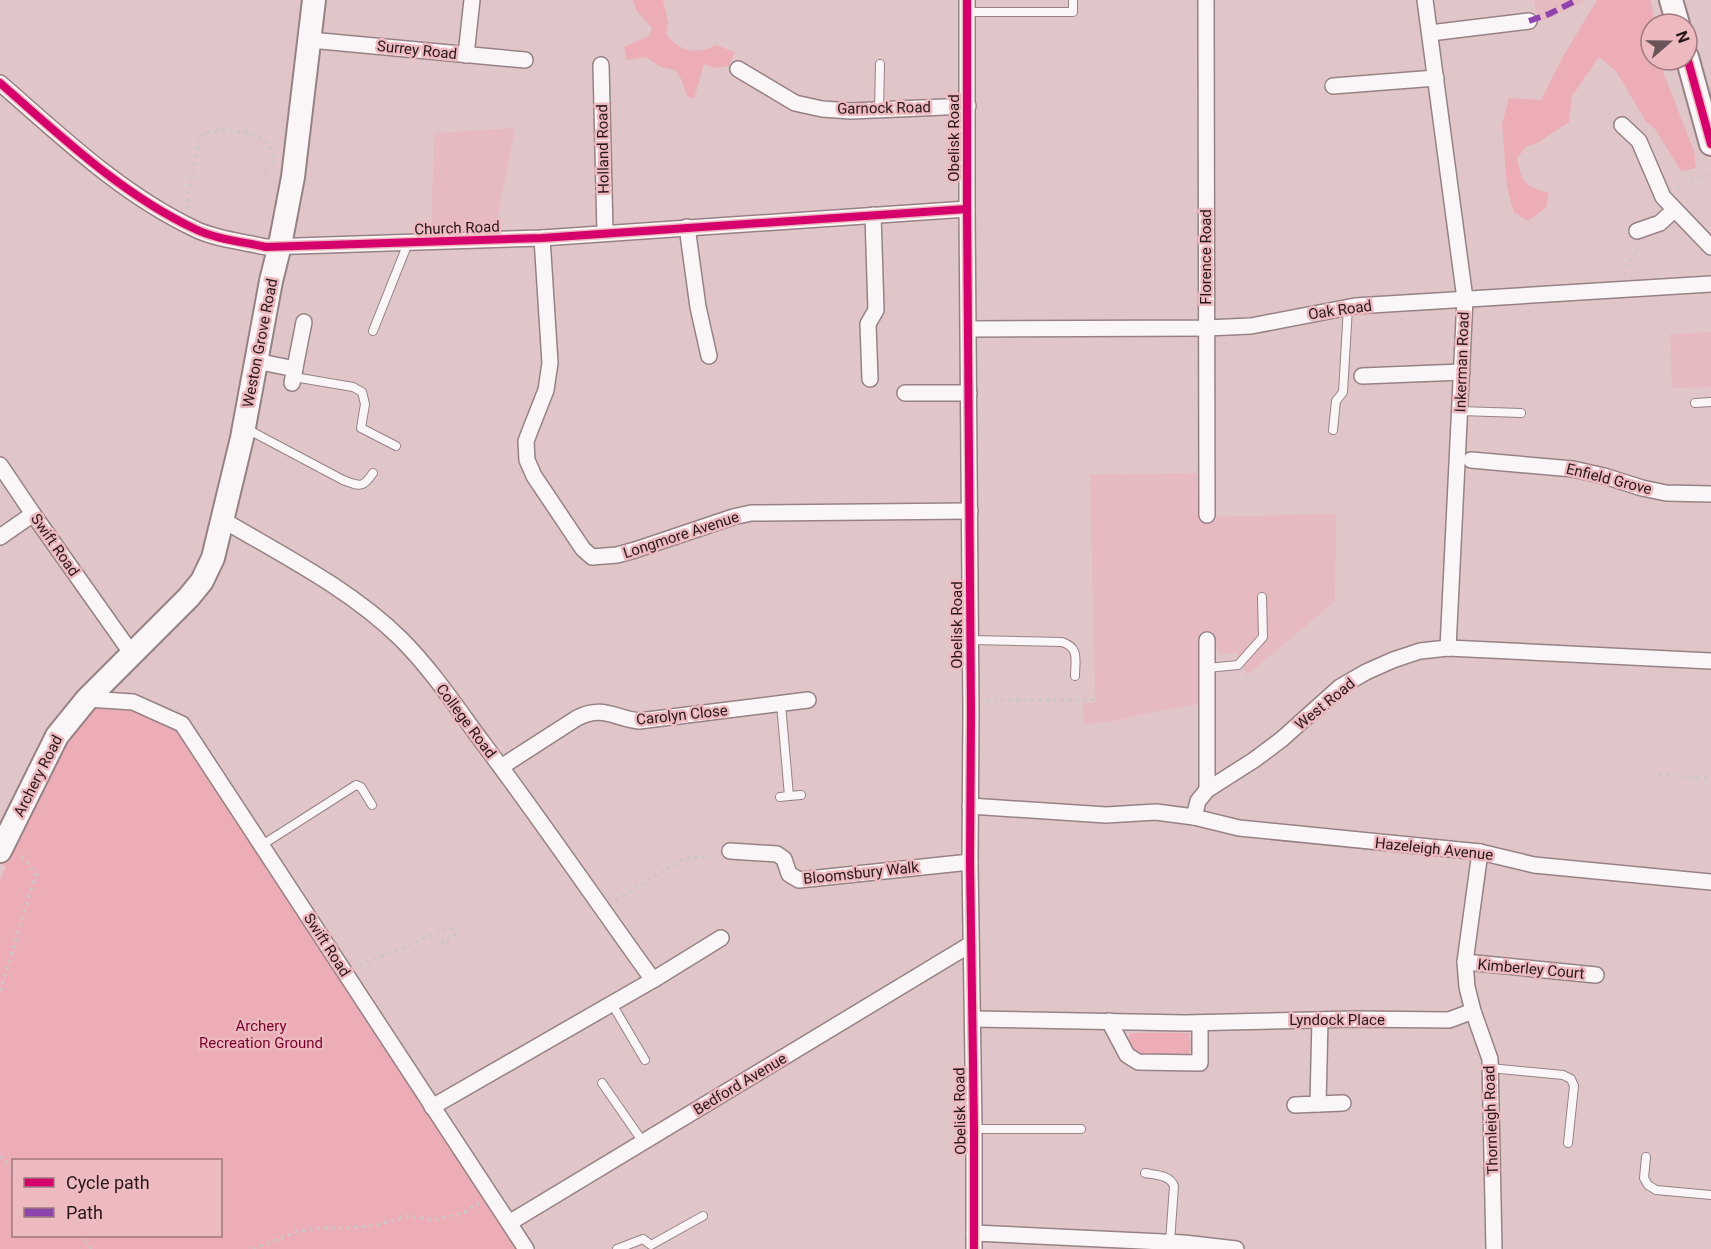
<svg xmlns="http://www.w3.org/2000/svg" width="1711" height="1249" viewBox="0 0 1711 1249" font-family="Roboto,sans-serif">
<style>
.built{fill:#e6bac0}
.green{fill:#ecadb6;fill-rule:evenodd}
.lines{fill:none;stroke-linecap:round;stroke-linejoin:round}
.lane-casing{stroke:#968285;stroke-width:10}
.street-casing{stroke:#968285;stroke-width:18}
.secondary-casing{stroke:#968285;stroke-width:26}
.path{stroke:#cdc6c6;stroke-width:3;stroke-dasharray:3 4.5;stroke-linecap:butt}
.lane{stroke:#faf6f7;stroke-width:8}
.street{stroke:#faf6f7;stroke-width:15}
.secondary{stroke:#faf6f7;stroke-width:22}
.quiet{stroke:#8e44ad;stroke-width:6;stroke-dasharray:12 6;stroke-linecap:butt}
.cycleway-casing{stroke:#edbac0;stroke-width:11}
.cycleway{stroke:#d6006c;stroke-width:8}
.labels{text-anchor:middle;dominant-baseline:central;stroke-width:5;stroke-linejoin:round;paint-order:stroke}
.street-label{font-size:15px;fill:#29171a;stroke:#edbac0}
.park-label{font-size:15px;fill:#79002e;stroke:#edbac0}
</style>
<rect width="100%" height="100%" fill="#e1c6c9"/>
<g class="built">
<polygon points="1534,0 1586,0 1544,21 1536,13"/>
<polygon points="515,128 496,225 431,229 434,133"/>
<polygon points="1711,332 1711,387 1672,388 1670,334"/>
<polygon points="1197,473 1199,517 1336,514 1335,601 1247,675 1237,653 1221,654 1217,651 1216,639 1199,639 1198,704 1147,713 1111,722 1084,724 1083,703 1095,703 1090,475"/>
</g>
<g class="green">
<path d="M633,0H663L668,22L666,34C679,52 697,55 716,45L735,52L729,66L715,68L704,64L694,99L687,96L681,79L675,70L661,67L646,57L627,60L624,47L649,36L652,28L636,10Z"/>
<path d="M1597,0H1651L1655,24H1651V60H1661L1663,72L1694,151L1696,168L1681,171L1655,129L1645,120L1616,71L1599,57L1572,96L1569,122L1537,143L1526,147L1517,158C1522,183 1524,186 1549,193L1546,208L1528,221L1514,212L1507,188L1502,124L1509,98L1541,100L1565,53Z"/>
<path d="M87,699L133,702L182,724L519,1249H0V879L6,867L0,863V851ZM14,1160H220V1236H14Z"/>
<path d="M1130,1033H1189L1191,1046L1189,1055L1186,1057C1168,1056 1121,1062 1130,1033Z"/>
</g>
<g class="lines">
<g class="lane-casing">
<g id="lane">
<polyline points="967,12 1073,12 1073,0"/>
<polyline points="879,110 880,64"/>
<polyline points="373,331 408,243"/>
<polyline points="294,377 353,387 362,392 365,404 361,428 396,446"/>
<polyline points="1695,403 1711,402"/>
<polyline points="1460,411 1521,413"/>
<path d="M245,428L343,480C360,486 362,489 373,473"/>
<polyline points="1333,430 1336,401 1343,392 1348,307"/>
<path d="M971,640L1062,642C1080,648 1075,660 1075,676"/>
<polyline points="1207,668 1238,665 1263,637 1262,597"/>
<polyline points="789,796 801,795"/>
<polyline points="780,797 789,796 781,704"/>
<polyline points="262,845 356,785 361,787 372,805"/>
<polyline points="612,1004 645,1060"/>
<polyline points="1490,1068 1563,1075 1571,1079 1574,1086 1568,1143"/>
<polyline points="602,1083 643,1142"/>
<polyline points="974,1129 1081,1129"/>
<polyline points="1646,1157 1644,1178 1648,1185 1656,1190 1711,1195"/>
<path d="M1145,1173C1156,1175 1170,1175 1174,1186L1170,1242"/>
<polyline points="617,1249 643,1239 651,1245 703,1216"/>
</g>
</g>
<g class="street-casing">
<g id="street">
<polyline points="967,0 967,209 971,712 970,862 974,1129 974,1249"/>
<polyline points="1206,0 1207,515"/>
<polyline points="1425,0 1465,299 1448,648"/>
<polyline points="1430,33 1529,21"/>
<polyline points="310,40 525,60"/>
<polyline points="466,55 472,0"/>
<polyline points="601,65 605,233"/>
<polyline points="738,69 795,103 822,109 851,111 968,106"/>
<path d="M0,83C61,136 121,194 195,229C215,239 244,242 266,247L542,238L967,209"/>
<polyline points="1333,86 1436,78"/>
<polyline points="1622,125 1639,141 1663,197 1711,247"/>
<polyline points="687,227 698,307 709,356"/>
<polyline points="1637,231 1660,223 1674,210"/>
<polyline points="542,238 550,363 546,390 526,441 527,460 534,476 583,549 592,557 617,555 635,550 733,517 751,513 970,511"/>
<polyline points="969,329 1206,328 1251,326 1355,306 1711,284"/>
<polyline points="256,361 295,369"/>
<polyline points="1362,376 1462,372"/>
<polyline points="870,379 868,324 876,310 873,215"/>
<polyline points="292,383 304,322"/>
<polyline points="905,393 969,393"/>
<polyline points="1471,460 1573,469 1604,476 1642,488 1666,493 1711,494"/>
<polyline points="0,465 33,514 132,654"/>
<path d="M223,520C284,556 350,589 401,639C432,670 457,708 483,743C541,820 596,901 653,980"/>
<polyline points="0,537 33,514"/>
<polyline points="1207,640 1207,790"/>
<polyline points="87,699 133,702 182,724 526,1249"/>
<path d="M501,767L577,718C603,705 614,718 639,721L808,700"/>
<polyline points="970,806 1106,815 1156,812 1194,817 1239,828 1480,852 1534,865 1711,882"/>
<polyline points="1194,817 1198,801 1207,790 1254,760 1282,739 1340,687 1366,672 1393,660 1420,651 1448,648 1711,661"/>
<polyline points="730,851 777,854 784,859 789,874 799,880 970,862"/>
<polyline points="1480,852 1465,962 1467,987 1473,1011 1490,1059 1494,1249"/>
<polyline points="1465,962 1596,975"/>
<polyline points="973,1019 1185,1023 1354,1019 1449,1020 1473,1011"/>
<polyline points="1109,1021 1127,1055 1138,1062 1200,1063 1200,1023"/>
<polyline points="1318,1104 1343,1103"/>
<polyline points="1295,1105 1318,1104 1320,1020"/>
<polyline points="432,1107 653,980 721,938"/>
<polyline points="509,1223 971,944"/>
<polyline points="974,1233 1184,1243 1236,1249"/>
</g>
</g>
<g class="secondary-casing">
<g id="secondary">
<polyline points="1671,0 1678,24"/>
<polyline points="1687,57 1711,144"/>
<polyline points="0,851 57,736 87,699 189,597 202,581 213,558 242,438 271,281 280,245 293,177 314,0"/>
</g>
</g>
<g class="path">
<polyline points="265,173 273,174"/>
<polyline points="1677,188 1686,183 1711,174"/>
<path d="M188,209L187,201L200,136C214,125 260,131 269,145C274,152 273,161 273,169"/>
<polyline points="1625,275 1625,269 1638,250 1638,247"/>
<polyline points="986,701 1095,700"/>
<polyline points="1659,774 1711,779"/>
<polyline points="616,900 683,859 715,855"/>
<polyline points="360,965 450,928 453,929 455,935 437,946"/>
<polyline points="0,991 36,874 19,853"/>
<polyline points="0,1156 14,1170"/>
<polyline points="79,1236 92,1249"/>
<polyline points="253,1249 298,1231 323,1228 349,1228 377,1225 408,1216 434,1220 465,1212 479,1203"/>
</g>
<use href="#lane" class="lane"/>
<use href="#street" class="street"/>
<use href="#secondary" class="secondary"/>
<polyline class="quiet" points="1529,21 1549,14 1577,0"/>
<g class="cycleway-casing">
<g id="cycleway">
<polyline points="967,0 967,209 971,712 970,862 974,1129 974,1249"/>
<polyline points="1687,57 1711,144"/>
<path d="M0,83C61,136 121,194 195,229C215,239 244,242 266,247L542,238L967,209"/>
</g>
</g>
<use href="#cycleway" class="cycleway"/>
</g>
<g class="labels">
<g class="street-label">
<text transform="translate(417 50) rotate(6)">Surrey Road</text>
<text transform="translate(884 108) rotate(-1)">Garnock Road</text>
<text transform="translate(954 138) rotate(-90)">Obelisk Road</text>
<text transform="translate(603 149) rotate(-91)">Holland Road</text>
<text transform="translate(457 228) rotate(-2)">Church Road</text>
<text transform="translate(1206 257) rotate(-90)">Florence Road</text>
<text transform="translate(1340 310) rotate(-8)">Oak Road</text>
<text transform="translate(260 343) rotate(-79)">Weston Grove Road</text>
<text transform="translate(1462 362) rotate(-88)">Inkerman Road</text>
<text transform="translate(1609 479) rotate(14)">Enfield Grove</text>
<text transform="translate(681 535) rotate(-18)">Longmore Avenue</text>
<text transform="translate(55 545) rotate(55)">Swift Road</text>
<text transform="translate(957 625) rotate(-90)">Obelisk Road</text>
<text transform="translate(1325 704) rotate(-39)">West Road</text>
<text transform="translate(682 715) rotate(-6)">Carolyn Close</text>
<text transform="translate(466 721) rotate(53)">College Road</text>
<text transform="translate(38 776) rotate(-63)">Archery Road</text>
<text transform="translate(1434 849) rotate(6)">Hazeleigh Avenue</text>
<text transform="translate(861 873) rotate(-6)">Bloomsbury Walk</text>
<text transform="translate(327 945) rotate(57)">Swift Road</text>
<text transform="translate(1531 969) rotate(5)">Kimberley Court</text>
<text x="1337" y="1020">Lyndock Place</text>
<text transform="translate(740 1084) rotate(-31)">Bedford Avenue</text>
<text transform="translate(960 1111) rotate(-91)">Obelisk Road</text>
<text transform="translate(1491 1120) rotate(-92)">Thornleigh Road</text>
</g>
<g class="park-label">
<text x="261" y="1026">Archery<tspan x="261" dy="17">Recreation Ground</tspan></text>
</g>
</g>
<rect x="12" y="1159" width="210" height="78" fill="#edbac0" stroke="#9f797e" stroke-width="1.5"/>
<rect x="24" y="1178" width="30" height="9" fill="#d6006c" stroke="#9f797e" stroke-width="1.5"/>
<text x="66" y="1189" font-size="18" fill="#29171a">Cycle path</text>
<rect x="24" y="1208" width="30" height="9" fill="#8e44ad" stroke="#9f797e" stroke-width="1.5"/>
<text x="66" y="1219" font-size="18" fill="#29171a">Path</text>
<g transform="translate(1669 42) rotate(70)"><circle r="28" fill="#edbac0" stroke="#9f797e" stroke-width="1.5"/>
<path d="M0-4.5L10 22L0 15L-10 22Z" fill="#695457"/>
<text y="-9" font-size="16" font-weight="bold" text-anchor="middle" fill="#29171a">N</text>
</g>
</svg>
